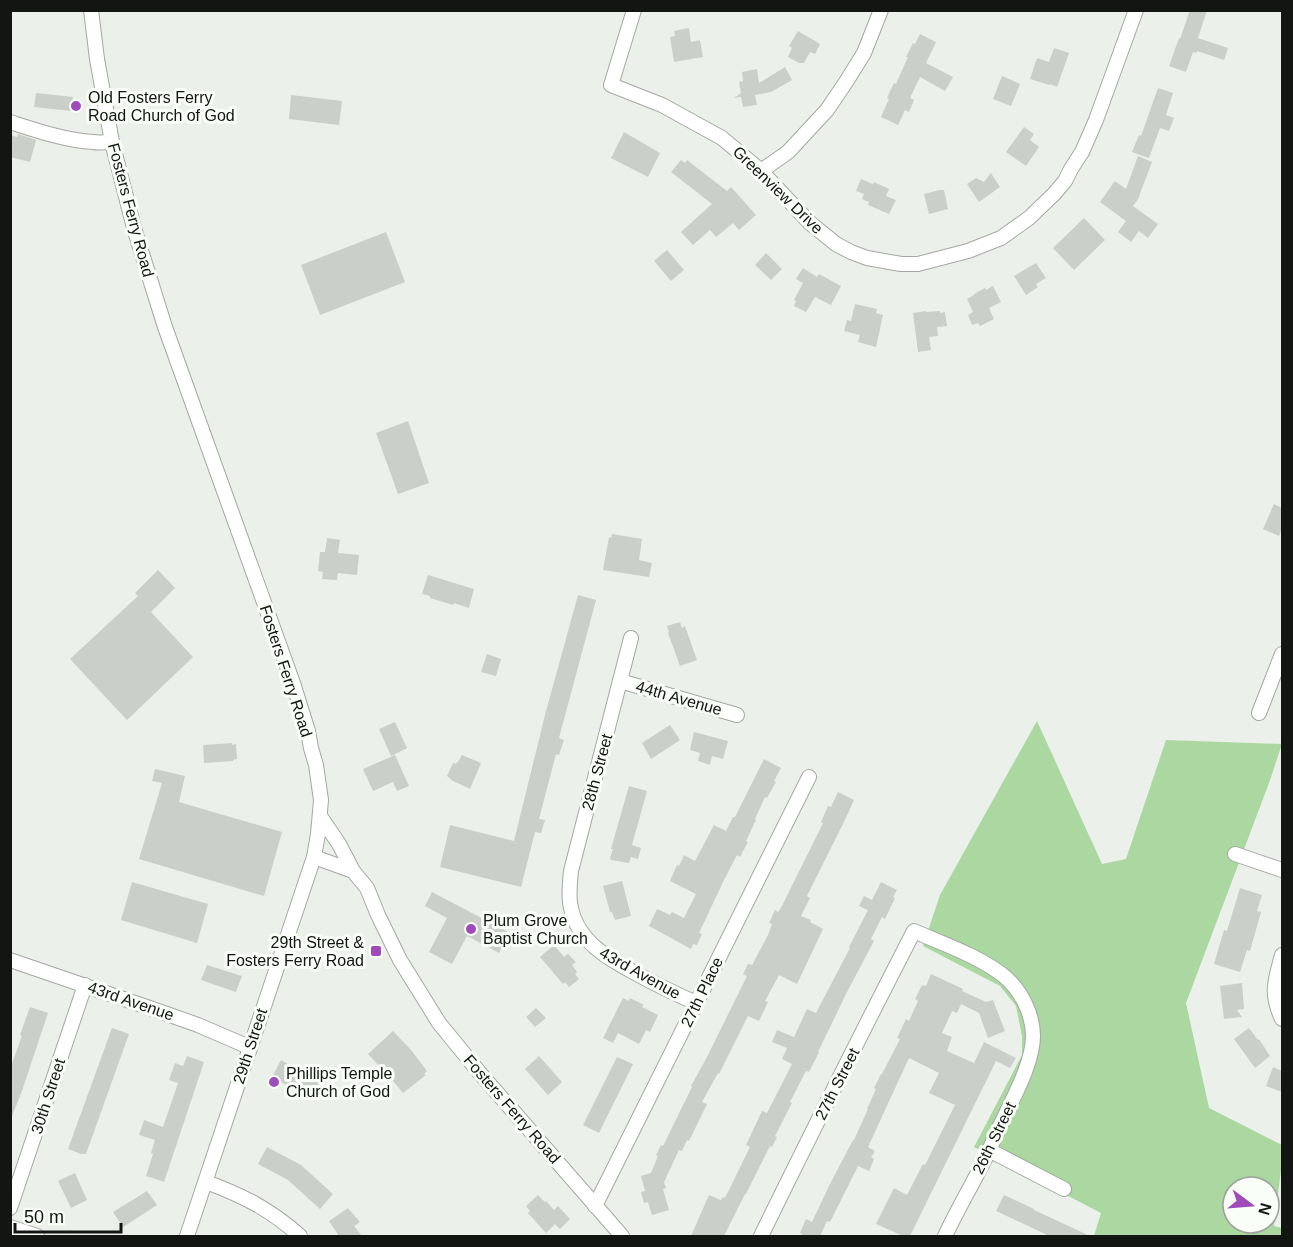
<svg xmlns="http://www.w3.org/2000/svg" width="1293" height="1247" viewBox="0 0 1293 1247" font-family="Arial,sans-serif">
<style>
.green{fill:#abd7a1;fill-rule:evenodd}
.building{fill:#cacfc9}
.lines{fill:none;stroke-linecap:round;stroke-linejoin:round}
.minor-casing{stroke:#a3a8a2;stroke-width:16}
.minor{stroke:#fff;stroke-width:14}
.poi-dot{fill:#9f4cba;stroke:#f9fef7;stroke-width:2}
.labels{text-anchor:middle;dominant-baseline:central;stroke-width:6;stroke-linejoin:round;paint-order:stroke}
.poi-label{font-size:16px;fill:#131513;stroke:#f9fef7;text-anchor:start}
.street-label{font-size:16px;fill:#131513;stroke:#f9fef7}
</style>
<rect width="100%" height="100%" fill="#ebf0ea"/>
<path class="green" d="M1037,721L1102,864L1126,859L1166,740L1282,744L1269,783L1186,1003L1209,1108L1282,1145V1162L1274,1226L1282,1228V1236H1094L1101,1213L974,1147L1022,1055V1036L1016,1006L1000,986L923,946L940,895ZM1233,1187H1269V1223H1233Z"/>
<g class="building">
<polygon points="1190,10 1207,10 1198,38 1228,48 1224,60 1197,51 1196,53 1193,52 1186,72 1169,66 1179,38 1180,39"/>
<polygon points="689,28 691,42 700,40 703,57 674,62 670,37 675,36 674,31"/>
<polygon points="798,31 820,44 815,54 810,52 804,63 799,63 788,57 792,48 789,46"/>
<polygon points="920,34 936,42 926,63 953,77 945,91 920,77 910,98 914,100 909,112 905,110 898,125 881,117 889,99 887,98 894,83 896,84 908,57 906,57 913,43 915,44"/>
<polygon points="1054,48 1069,53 1057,87 1050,84 1049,85 1030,79 1037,58 1049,62"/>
<polygon points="785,67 792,80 771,92 755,95 757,105 743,107 741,97 734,98 741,93 739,82 743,81 742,72 757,69 759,83"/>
<polygon points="1002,76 1020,84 1011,106 993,99"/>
<polygon points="1158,88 1173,93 1166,115 1174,118 1169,131 1160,128 1149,158 1132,152 1139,135 1141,136"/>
<polygon points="36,93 73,97 71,111 34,107"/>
<polygon points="291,95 342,101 339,125 289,119"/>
<polygon points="1024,127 1034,134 1030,140 1039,147 1026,166 1006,152"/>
<polygon points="624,132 660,153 648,177 611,158"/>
<polygon points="18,134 36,140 30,162 10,157 10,135 17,137"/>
<polygon points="1138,156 1152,162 1138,199 1133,206 1158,224 1148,238 1139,231 1131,242 1118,232 1126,221 1100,202 1115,181 1126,189"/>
<polygon points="681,160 685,163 687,160 727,191 731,187 756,215 739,230 733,223 716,237 710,230 693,245 681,232 712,204 671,172"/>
<polygon points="991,173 1000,187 979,202 967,184 976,178 984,182"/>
<polygon points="861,179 873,184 874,182 889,189 886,196 896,200 889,214 868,205 869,202 862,199 864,194 856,191"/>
<polygon points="939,190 944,190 948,209 929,214 924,194"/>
<polygon points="1084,218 1105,240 1074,270 1053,248"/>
<polygon points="386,232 405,282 320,315 301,265"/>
<polygon points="667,250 684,270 671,281 654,261"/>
<polygon points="766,253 782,269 771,280 755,265"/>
<polygon points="1036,263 1046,278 1036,284 1038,287 1026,295 1014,276"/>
<polygon points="803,268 817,277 819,274 841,286 831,305 815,297 806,312 794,306 796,301 794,300 803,283 796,279"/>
<polygon points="993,286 1001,302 989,308 994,319 980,326 978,323 972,325 968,315 973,312 967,299 974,295 974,294 985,288 986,290"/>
<polygon points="855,304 877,309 876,313 883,315 876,347 858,342 860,335 844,331 847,320 851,321"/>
<polygon points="926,311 926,312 940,311 940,313 945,312 947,326 937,327 938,336 929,337 931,350 918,352 913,313"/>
<polygon points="408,421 429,483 398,494 376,433"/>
<polygon points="1274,504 1282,508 1282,529 1279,536 1263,529"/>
<polygon points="612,534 642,539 639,560 652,563 649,577 603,570 609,537 611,538"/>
<polygon points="327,538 340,540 338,553 359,555 357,575 338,573 337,580 322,579 323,572 318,571 320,552 325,552"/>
<polygon points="158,570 175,588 151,612 193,657 127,720 70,659 138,596 135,593"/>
<polygon points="428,575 474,589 469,608 454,603 453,605 430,598 430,596 422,594"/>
<polygon points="578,595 596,600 559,738 564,740 559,755 556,754 539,819 545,820 541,833 535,832 521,887 440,867 450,825 514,841 546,711"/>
<polygon points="680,622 682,628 685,626 697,660 680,666 668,633 669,632 667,626"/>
<polygon points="487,654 501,659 496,676 481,672"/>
<polygon points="395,722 407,748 391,756 379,729"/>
<polygon points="670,725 680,740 651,759 642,743"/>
<polygon points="694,732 728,741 723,759 712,756 710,765 698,761 700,753 690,750"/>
<polygon points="232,743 232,745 236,744 237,759 233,760 233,761 204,763 203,745"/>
<polygon points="395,755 409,786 397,791 393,782 373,791 363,769"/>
<polygon points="462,755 481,763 470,789 451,780 451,779 447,776 453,763 456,764 457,762 458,762"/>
<polygon points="764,759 781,768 774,781 776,782 767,798 765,797 755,819 756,820 746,841 748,842 740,857 737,855 724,880 699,933 702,934 697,945 693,944 691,949 649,926 657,909 670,915 672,912 684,918 696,894 670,881 677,865 679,866 684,855 695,861 714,825 726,831 733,817 735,817"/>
<polygon points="155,769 185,776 179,802 282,832 264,896 139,859 162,783 152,781"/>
<polygon points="629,786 647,791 632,845 641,848 638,859 631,857 629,863 611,860 610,858 613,849 611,849"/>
<polygon points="838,792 854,800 844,822 807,896 810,898 801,916 811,920 810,922 823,929 797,984 779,975 765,1001 768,1002 759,1021 748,1016 719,1074 718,1073 702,1102 707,1104 689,1141 687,1140 682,1151 679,1150 664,1182 666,1188 663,1189 669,1210 652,1215 648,1202 644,1203 641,1192 645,1191 641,1176 651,1173 658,1156 656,1155 661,1145 663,1146 692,1087 691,1086 707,1057 747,976 743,974 748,964 752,965 768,935 772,924 769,923 775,910 778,912 782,906 823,823 821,822 828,806 831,807"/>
<polygon points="622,881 631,916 615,920 612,912 610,912 603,886"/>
<polygon points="132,882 208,904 197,943 121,920"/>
<polygon points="881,882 897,890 893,897 895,898 885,919 882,917 871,939 874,941 846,994 818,1052 819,1052 809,1072 806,1071 790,1102 792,1103 775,1136 777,1137 772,1147 770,1146 746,1194 745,1194 724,1236 691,1236 709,1195 721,1200 723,1197 725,1198 750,1147 746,1145 762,1111 767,1113 792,1064 782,1059 787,1048 772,1042 777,1030 794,1037 807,1009 816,1013 850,948 849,947 868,910 859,906 864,896 872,900"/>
<polygon points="1240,888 1262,895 1257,911 1261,912 1250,951 1247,950 1240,972 1214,964 1224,930 1227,931"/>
<polygon points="432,892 510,933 499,953 467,936 452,964 429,952 447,918 425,906"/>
<polygon points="554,945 564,957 568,954 576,962 572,965 577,972 575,974 579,979 569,987 565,982 563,984 540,957"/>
<polygon points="207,965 242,976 236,992 201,980"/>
<polygon points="931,974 963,989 962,991 986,1002 993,1000 1005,1031 988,1038 979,1013 961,1004 957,1013 952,1011 942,1033 952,1037 947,1051 974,1063 984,1042 1016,1058 1010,1068 996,1061 910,1236 903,1236 876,1224 894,1188 907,1195 923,1164 925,1165 955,1105 929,1093 939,1073 909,1058 868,1147 875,1151 871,1157 874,1159 869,1171 858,1166 830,1222 827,1221 820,1236 801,1236 802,1234 800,1233 806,1219 812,1222 830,1184 853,1140 854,1140 868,1109 867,1109 876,1089 874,1088 881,1074 882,1074 900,1039 897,1038 906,1019 909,1021 918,1001 915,999 922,985 926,986"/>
<polygon points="1242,983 1244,1009 1237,1010 1242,1017 1224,1019 1220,986"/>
<polygon points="623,998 629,1001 630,998 644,1005 642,1007 658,1015 650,1032 646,1030 639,1044 618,1033 613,1043 603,1038"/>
<polygon points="30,1007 48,1013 22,1091 12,1116 10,1116 10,1069 22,1036 20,1035"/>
<polygon points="536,1008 546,1018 535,1027 526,1017"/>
<polygon points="112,1028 129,1034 86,1154 81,1154 68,1149"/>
<polygon points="1249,1028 1258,1040 1259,1039 1270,1056 1255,1068 1234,1039"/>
<polygon points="393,1031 411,1050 427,1071 424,1074 426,1075 403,1093 380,1065 379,1066 368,1054"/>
<polygon points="187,1056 204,1062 164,1182 146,1176 153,1154 151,1153 155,1140 139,1135 144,1120 163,1127 178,1083 169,1080 175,1063 183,1066"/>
<polygon points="539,1056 562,1082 548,1095 525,1069"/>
<polygon points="617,1057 633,1064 599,1133 583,1125"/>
<polygon points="281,1060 322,1084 313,1100 272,1077"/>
<polygon points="1273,1067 1282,1071 1282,1092 1266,1086"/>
<polygon points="267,1147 301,1165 333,1194 320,1209 288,1180 258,1164"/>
<polygon points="75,1173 87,1200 71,1208 58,1181"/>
<polygon points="147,1191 157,1205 123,1227 113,1212"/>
<polygon points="538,1195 545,1202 546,1201 554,1210 558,1206 570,1219 560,1229 555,1224 546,1233 528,1213 530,1211 526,1206"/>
<polygon points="1004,1195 1034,1209 1034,1210 1090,1236 1049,1236 1043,1233 996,1211"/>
<polygon points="348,1208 360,1222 354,1226 362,1236 339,1236 329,1221"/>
</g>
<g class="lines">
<g class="minor-casing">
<g id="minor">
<polyline points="91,10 97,59 112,142 134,228 165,327 293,683 308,731 311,748 316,765 321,800 318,834 314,857 187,1236"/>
<polyline points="634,10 611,85 662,105 722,138 761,171 810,223 836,244 851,252 867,258 901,264 918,264 968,251 1001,238 1029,218 1054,194 1065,181 1071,169 1082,152 1096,120 1136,10"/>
<path d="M10,122C35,130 67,141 93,142C99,143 105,142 112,142"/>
<polyline points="761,171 788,152 827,110 846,82 864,53 881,10"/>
<path d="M631,638L571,871C570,882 568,896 571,908C578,942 609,959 637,974C657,985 676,994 696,1003"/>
<polyline points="620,681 737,715"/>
<polyline points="1259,713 1282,654"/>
<polyline points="320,816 339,844 353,871"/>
<polyline points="1235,854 1282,870"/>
<polyline points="314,857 353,871 367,888 378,915 400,960 439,1023 479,1072 622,1236"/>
<path d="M1282,955C1275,981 1270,993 1282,1019"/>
<polyline points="10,960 150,1008 198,1025 249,1047"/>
<polyline points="989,1150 1064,1189"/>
<path d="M206,1182C244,1196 271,1210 300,1236"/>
<polyline points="595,1206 809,777"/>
<polyline points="10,1208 85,985"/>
<polyline points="10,1227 37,1236"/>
<path d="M761,1236C811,1134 862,1032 914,931C943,944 979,956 1004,976C1021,990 1033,1014 1033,1036C1033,1063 1013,1098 1002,1122C997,1131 993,1141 989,1151C975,1180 958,1208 945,1236"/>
</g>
</g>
<use href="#minor" class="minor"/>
</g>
<g class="poi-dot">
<circle cx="76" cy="106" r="6"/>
<circle cx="471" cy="929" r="6"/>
<rect x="370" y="945" width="12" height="12" rx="3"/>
<circle cx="274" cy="1082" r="6"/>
</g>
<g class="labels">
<g class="poi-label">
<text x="88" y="97">Old Fosters Ferry<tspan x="88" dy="18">Road Church of God</tspan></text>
<text x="483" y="920">Plum Grove<tspan x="483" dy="18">Baptist Church</tspan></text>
<text x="364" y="942" text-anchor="end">29th Street &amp;<tspan x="364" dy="18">Fosters Ferry Road</tspan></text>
<text x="286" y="1073">Phillips Temple<tspan x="286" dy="18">Church of God</tspan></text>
</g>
<g class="street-label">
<text transform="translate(778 190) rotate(44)">Greenview Drive</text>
<text transform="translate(131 210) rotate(75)">Fosters Ferry Road</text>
<text transform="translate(286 671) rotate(72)">Fosters Ferry Road</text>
<text transform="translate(679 698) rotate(16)">44th Avenue</text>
<text transform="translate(597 772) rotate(-75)">28th Street</text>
<text transform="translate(640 973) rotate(29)">43rd Avenue</text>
<text transform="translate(702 992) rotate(-64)">27th Place</text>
<text transform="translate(131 1001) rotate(19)">43rd Avenue</text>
<text transform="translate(250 1046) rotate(-72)">29th Street</text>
<text transform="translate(837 1084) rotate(-63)">27th Street</text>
<text transform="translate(48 1096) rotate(-72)">30th Street</text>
<text transform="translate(512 1109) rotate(49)">Fosters Ferry Road</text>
<text transform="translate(994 1138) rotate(-64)">26th Street</text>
</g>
</g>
<rect width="1293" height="1247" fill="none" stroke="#131513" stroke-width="24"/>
<g transform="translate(1251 1205) rotate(106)"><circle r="28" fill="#f9fef7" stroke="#9da19c" stroke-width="1.5"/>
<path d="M0-4.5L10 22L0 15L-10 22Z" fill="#9f4cba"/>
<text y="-9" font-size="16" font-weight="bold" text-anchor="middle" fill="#131513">N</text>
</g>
<path d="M15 1223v9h106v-9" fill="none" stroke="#131513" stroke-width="3"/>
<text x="24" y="1223" font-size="18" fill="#131513" stroke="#f9fef7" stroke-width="4.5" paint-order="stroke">50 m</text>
</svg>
